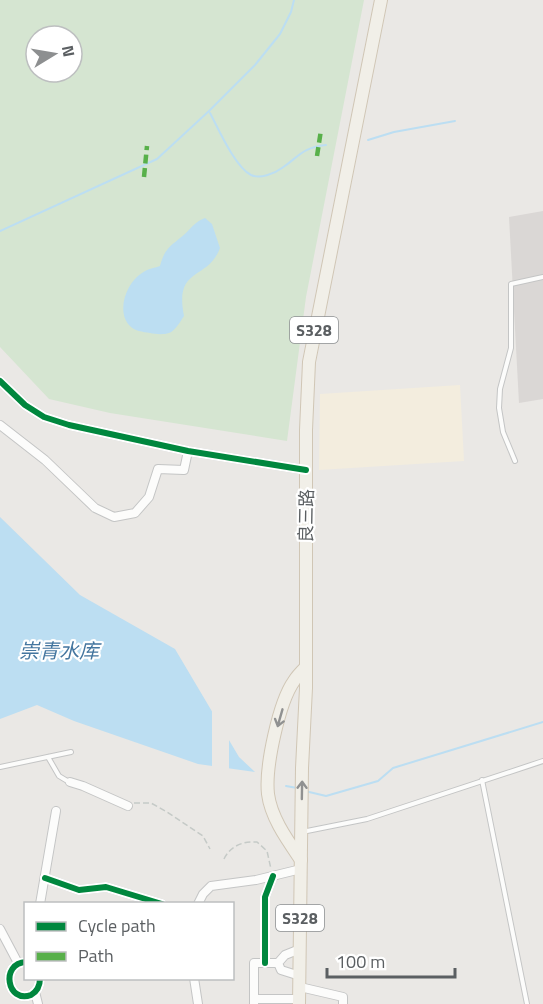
<svg xmlns="http://www.w3.org/2000/svg" width="543" height="1004" viewBox="0 0 543 1004" font-family="'Titillium Web','Noto Sans SC',sans-serif">
<style>
.commercial{fill:#f3edde}
.industrial{fill:#dad7d5}
.green{fill:#d5e5d1;fill-rule:evenodd}
.water{fill:#bcdef2}
.pier{fill:#eae8e5}
.lines{fill:none;stroke-linecap:round;stroke-linejoin:round}
.stream{stroke:#bcdef2;stroke-width:2}
.service-casing{stroke:#c4c5c5;stroke-width:6}
.minor-casing{stroke:#c4c5c5;stroke-width:10}
.primary-casing{stroke:#d0c6b5;stroke-width:14}
.path{stroke:#c5cac7;stroke-width:1.5;stroke-dasharray:6 3;stroke-linecap:butt}
.service{stroke:#fcfcfb;stroke-width:4}
.minor{stroke:#fcfcfb;stroke-width:8}
.primary{stroke:#f1efe8;stroke-width:12}
.quiet{stroke:#58b04a;stroke-width:4.5;stroke-dasharray:9 4.5;stroke-linecap:butt}
.cycleway-casing{stroke:#fff;stroke-width:10}
.cycleway{stroke:#00873e;stroke-width:6}
.oneway{stroke:#909191}
.labels{text-anchor:middle;dominant-baseline:central;stroke-width:4.5;stroke-linejoin:round;paint-order:stroke}
.shield{fill:#fff;stroke:#8c8f91;stroke-width:1.5}
.shield-label{font-size:16px;font-weight:bold;fill:#5b5f62}
.street-label{font-size:18px;fill:#5b5f62;stroke:#fff}
.water-label{font-size:20px;font-style:italic;fill:#44769f;stroke:#fff}
</style>
<rect width="100%" height="100%" fill="#eae8e5"/>
<polygon class="commercial" points="460,385 464,461 319,470 320,394"/>
<polygon class="industrial" points="543,211 543,399 519,403 509,217"/>
<path class="green" d="M0,0H364L306,297L287,441L110,413L49,399L0,347ZM36,36H72V72H36Z"/>
<g class="water">
<path d="M205,218L212,224L220,248C208,281 174,266 184,316C180,322 175,331 169,333C163,335 155,334 150,333C143,332 134,331 129,325C116,310 127,282 142,273C147,269 154,268 160,266C165,246 173,245 186,233C193,226 195,222 205,218Z"/>
<polygon points="0,517 80,595 175,649 239,757 255,772 198,764 74,721 37,705 0,719"/>
</g>
<polygon class="pier" points="212,710 216,710 229,734 229,772 212,769"/>
<g class="lines">
<g class="stream">
<path d="M210,113C218,128 235,167 251,175C260,179 274,174 282,168C300,156 301,148 326,145"/>
<polyline points="368,140 394,132 455,121"/>
<polyline points="0,231 157,159 209,111 255,65 280,34 291,12 294,0"/>
<polyline points="286,786 297,788"/>
<polyline points="305,791 326,796 378,781 393,768 543,722"/>
</g>
<g class="service-casing">
<g id="service">
<polyline points="515,461 503,432 499,408 500,389 511,348 511,284 543,277"/>
<polyline points="48,757 59,776 69,782"/>
<polyline points="0,767 71,752"/>
<polyline points="482,780 527,1004"/>
<polyline points="302,832 367,819 543,761"/>
</g>
</g>
<g class="minor-casing">
<g id="minor">
<polyline points="0,381 25,405 44,417 69,425 188,451 306,470"/>
<polyline points="0,425 45,460 95,508 114,517 135,513 149,497 158,469 184,470 188,451"/>
<polyline points="70,782 83,786 128,806"/>
<polyline points="45,878 79,890 106,887 162,904"/>
<polyline points="40,904 56,811"/>
<polyline points="198,904 203,894 211,886 256,880 301,869"/>
<polyline points="0,929 18,963"/>
<path d="M26,962C0,963 7,1004 31,995C38,991 40,985 40,978"/>
<polyline points="265,963 265,897 273,876"/>
<polyline points="300,976 281,970 278,963 285,955 300,949"/>
<polyline points="194,978 198,1004"/>
<polyline points="300,987 343,997 343,1004"/>
<polyline points="35,992 38,1004"/>
<polyline points="254,999 299,999"/>
<polyline points="254,1004 254,963 278,963"/>
</g>
</g>
<g class="primary-casing">
<g id="primary">
<path d="M301,860C288,841 271,818 268,794C265,767 279,702 294,681C297,676 302,671 306,667"/>
<polyline points="299,1004 302,768 306,688 306,430 309,362 381,0"/>
</g>
</g>
<g class="path">
<polyline points="134,803 151,803 167,812 203,836 210,849"/>
<path d="M224,859C230,846 243,841 257,842L267,851L271,869"/>
</g>
<use href="#service" class="service"/>
<use href="#minor" class="minor"/>
<use href="#primary" class="primary"/>
<g class="quiet">
<polyline points="317,156 321,130"/>
<polyline points="144,177 147,146"/>
</g>
<g class="cycleway-casing">
<g id="cycleway">
<polyline points="0,381 25,405 44,417 69,425 188,451 306,470"/>
<polyline points="45,878 79,890 106,887 162,904"/>
<path d="M26,962C0,963 7,1004 31,995C38,991 40,985 40,978"/>
<polyline points="265,963 265,897 273,876"/>
</g>
</g>
<use href="#cycleway" class="cycleway"/>
</g>
<defs><path id="oneway-shaft" d="M-6 0H5M1.5-3L5.5 0L1.5 3" fill="none" stroke-width="1.6" stroke-linecap="round" stroke-linejoin="round" transform="scale(1.5)"/></defs>
<g class="oneway">
<use href="#oneway-shaft" transform="translate(280 718) rotate(106)"/>
<use href="#oneway-shaft" transform="translate(302 790) rotate(-89)"/>
</g>
<g class="labels">
<g class="shield">
<rect x="290" y="317" width="48" height="26" rx="4.5"/>
<rect x="276" y="905" width="48" height="26" rx="4.5"/>
</g>
<g class="shield-label">
<text x="314" y="330">S328</text>
<text x="300" y="918">S328</text>
</g>
<g class="street-label">
<text transform="translate(306 516) rotate(-89)">良三路</text>
</g>
<g class="water-label">
<text x="59" y="650">崇青水库</text>
</g>
</g>
<rect x="24" y="902" width="210" height="78" fill="#ffffff" stroke="#bdbfc0" stroke-width="1.5"/>
<rect x="36" y="922" width="30" height="9" fill="#00873e" stroke="#bdbfc0" stroke-width="1.5"/>
<text x="78" y="932" font-size="18" fill="#5b5f62">Cycle path</text>
<rect x="36" y="952" width="30" height="9" fill="#58b04a" stroke="#bdbfc0" stroke-width="1.5"/>
<text x="78" y="962" font-size="18" fill="#5b5f62">Path</text>
<g transform="translate(54 54) rotate(79)"><circle r="28" fill="#ffffff" stroke="#bdbfc0" stroke-width="1.5"/>
<path d="M0-4.5L10 22L0 15L-10 22Z" fill="#8d8f90"/>
<text y="-9" font-size="16" font-weight="bold" text-anchor="middle" fill="#5b5f62">N</text>
</g>
<path d="M327 968v9h128v-9" fill="none" stroke="#5b5f62" stroke-width="3"/>
<text x="336" y="968" font-size="18" fill="#5b5f62" stroke="#ffffff" stroke-width="4.5" paint-order="stroke">100 m</text>
</svg>
